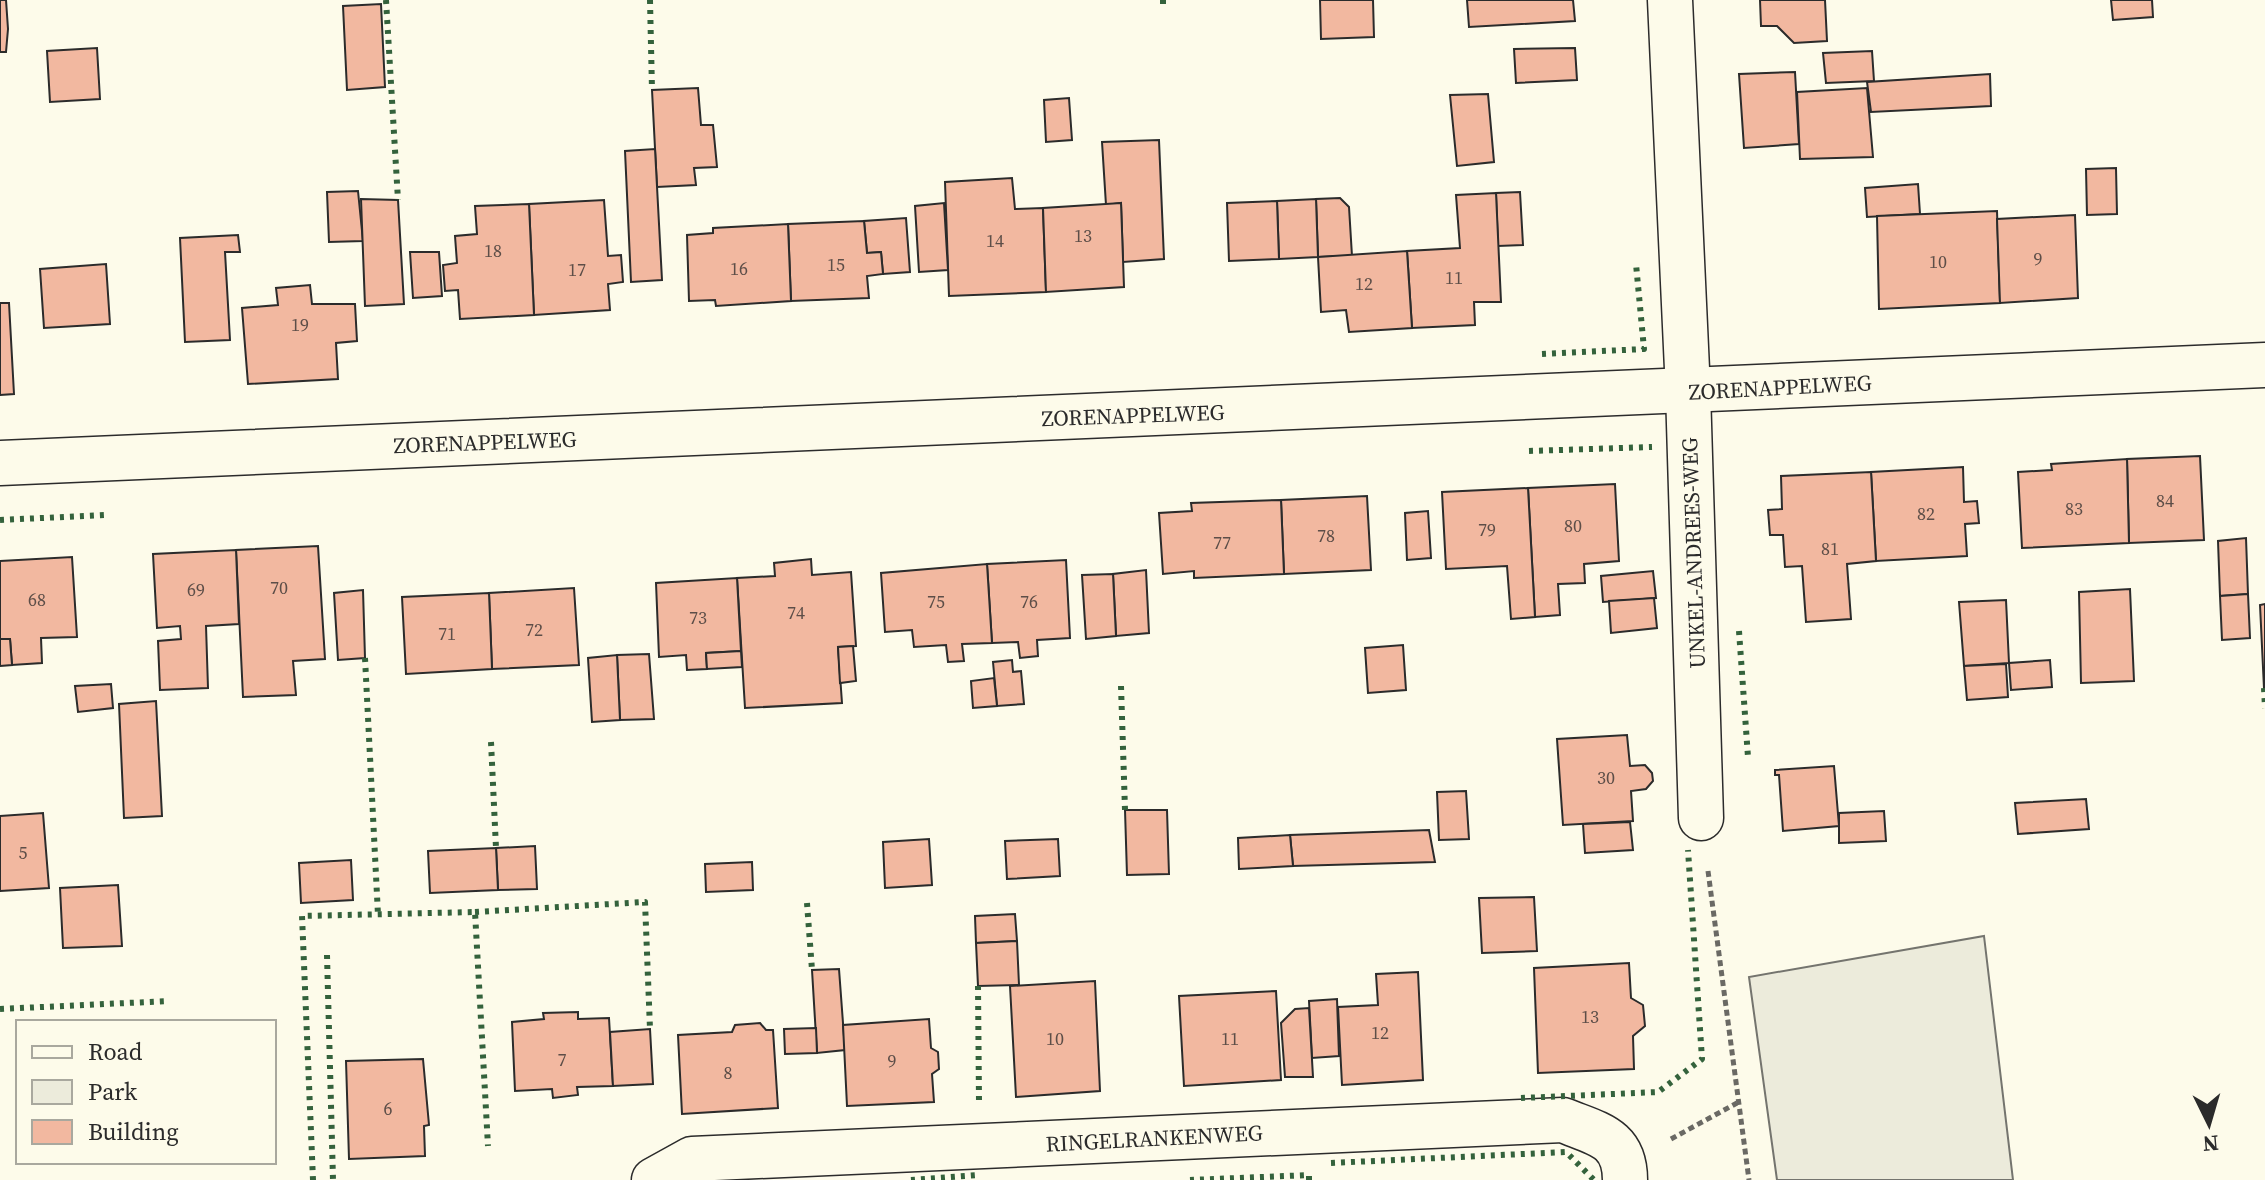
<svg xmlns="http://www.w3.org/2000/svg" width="2265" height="1180" viewBox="0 0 2265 1180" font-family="'Source Serif 4',serif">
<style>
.green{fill:#ecebdb;stroke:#74746e;stroke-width:2}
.building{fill:#f2b8a0;stroke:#2b2b2b;stroke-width:2}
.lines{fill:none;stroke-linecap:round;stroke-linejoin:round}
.minor-casing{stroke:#2b2b2b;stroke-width:47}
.path{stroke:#6a6964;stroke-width:5;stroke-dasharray:6 4;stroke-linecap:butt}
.minor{stroke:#fdfbea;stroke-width:44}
.hedge{stroke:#34623c;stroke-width:6;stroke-dasharray:4 6;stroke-linecap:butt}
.labels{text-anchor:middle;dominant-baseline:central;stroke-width:6;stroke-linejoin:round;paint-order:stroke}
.number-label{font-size:18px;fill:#5d4e48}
.street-label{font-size:22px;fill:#2b2b2b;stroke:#fdfbea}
</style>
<rect width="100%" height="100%" fill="#fdfbea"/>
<polygon class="green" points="1984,936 2013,1180 1777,1180 1749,977"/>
<g class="building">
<polygon points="0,0 6,0 8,29 6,52 0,52"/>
<polygon points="1320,0 1373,0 1374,37 1321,39"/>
<polygon points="1467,0 1573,0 1575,21 1469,27"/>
<polygon points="1760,0 1825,0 1827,41 1794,43 1777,26 1761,26"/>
<polygon points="2111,0 2152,0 2153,17 2113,20"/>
<polygon points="381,4 385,87 347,90 343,6"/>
<polygon points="97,48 100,99 50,102 47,51"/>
<polygon points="1575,48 1577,80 1516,83 1514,49"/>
<polygon points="1872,51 1874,81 1826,83 1823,53"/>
<polygon points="1795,72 1799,144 1744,148 1739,74"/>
<polygon points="1990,74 1991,106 1871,112 1867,82"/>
<polygon points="698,88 701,125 713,125 717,167 694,168 696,185 657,187 652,90"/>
<polygon points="1867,88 1873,157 1800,159 1797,92"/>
<polygon points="1488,94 1494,162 1457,166 1450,95"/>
<polygon points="1069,98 1072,140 1046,142 1044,100"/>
<polygon points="1159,140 1164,259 1123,262 1121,203 1106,205 1102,142"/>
<polygon points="655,149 662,280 631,282 625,151"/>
<polygon points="2116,168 2117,214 2087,215 2086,169"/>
<polygon points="1012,178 1015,209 1043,208 1046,292 949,296 945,182"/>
<polygon points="1918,184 1920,214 1867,217 1865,188"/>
<polygon points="358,191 363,241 329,242 327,192"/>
<polygon points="1520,192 1523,245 1498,246 1496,193"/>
<polygon points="1496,193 1501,302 1474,302 1475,325 1412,328 1407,251 1460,248 1456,195"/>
<polygon points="1340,198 1349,207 1352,256 1318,257 1316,199"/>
<polygon points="361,199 398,200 404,304 365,306"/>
<polygon points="1316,199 1318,257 1279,259 1277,201"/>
<polygon points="604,200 608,256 621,255 623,282 608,284 610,310 534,315 529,204"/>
<polygon points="1277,201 1279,259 1229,261 1227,203"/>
<polygon points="944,203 948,270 919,272 915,206"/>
<polygon points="1121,203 1124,287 1046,292 1043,208"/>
<polygon points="529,204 534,315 460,319 458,290 445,291 443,265 457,263 455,236 477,234 475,206"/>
<polygon points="1997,211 2000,303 1879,309 1877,216"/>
<polygon points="2075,215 2078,298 2000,303 1997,219"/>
<polygon points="906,218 910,272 883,274 881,252 867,253 864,221"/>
<polygon points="864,221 867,253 881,252 883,274 867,276 869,298 791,301 788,224"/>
<polygon points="788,224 791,301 716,306 715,300 689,301 687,235 713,233 713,228"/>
<polygon points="238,235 240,252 225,252 230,340 185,342 180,238"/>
<polygon points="1407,251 1412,328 1349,332 1346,310 1321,312 1318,257"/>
<polygon points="410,252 439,252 442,296 413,298"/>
<polygon points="106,264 110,324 44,328 40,269"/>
<polygon points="310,285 312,304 355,304 357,341 336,343 338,379 248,384 242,308 278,305 276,288"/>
<polygon points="0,303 9,303 14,394 0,395"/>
<polygon points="2200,456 2204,540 2129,543 2127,459"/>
<polygon points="2127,459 2129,543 2022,548 2018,472 2052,470 2051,464"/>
<polygon points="1963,467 1964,502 1977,501 1979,523 1965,524 1967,556 1876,561 1871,472"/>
<polygon points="1871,472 1876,561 1847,564 1851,619 1806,622 1802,566 1785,567 1783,535 1770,535 1768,510 1782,509 1781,476"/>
<polygon points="1615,484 1619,561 1584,564 1585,583 1558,584 1560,615 1535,617 1528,488"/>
<polygon points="1528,488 1535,617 1511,619 1507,566 1446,569 1442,492"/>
<polygon points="1367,496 1371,570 1284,574 1281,500"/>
<polygon points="1281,500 1284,574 1194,578 1194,571 1163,574 1159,513 1192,511 1191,503"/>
<polygon points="1428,511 1431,558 1407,560 1405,513"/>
<polygon points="2246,538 2248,594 2220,596 2218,541"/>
<polygon points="318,546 325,659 293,661 296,695 243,697 236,550"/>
<polygon points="236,550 239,624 206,626 208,688 160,690 158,641 181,639 180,626 157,628 153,554"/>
<polygon points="72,557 77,637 41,638 42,663 12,665 10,639 0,639 0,561"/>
<polygon points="811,559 812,575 851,572 856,646 838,647 842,703 745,708 737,578 775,576 774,563"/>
<polygon points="1066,560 1070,638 1037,640 1038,656 1020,658 1018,642 992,643 987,564"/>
<polygon points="987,564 992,643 962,644 964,661 948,662 946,645 914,647 912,630 885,632 881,573"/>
<polygon points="1146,570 1149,633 1116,636 1113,574"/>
<polygon points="1653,571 1656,598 1603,602 1601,576"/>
<polygon points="1113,574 1116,636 1086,639 1082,575"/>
<polygon points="737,578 741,651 706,653 707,669 687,670 686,655 659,657 656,583"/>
<polygon points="574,588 579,665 492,669 489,593"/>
<polygon points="2130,589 2134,681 2081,683 2079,592"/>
<polygon points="363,590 365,658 338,660 334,593"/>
<polygon points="489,593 492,669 406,674 402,597"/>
<polygon points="2248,594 2250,638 2222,640 2220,596"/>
<polygon points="1654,598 1657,628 1611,633 1609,601"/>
<polygon points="2006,600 2009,663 1964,666 1959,602"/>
<polygon points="2265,604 2265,688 2264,688 2260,605"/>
<polygon points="0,639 10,639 12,665 0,666"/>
<polygon points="1403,645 1406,690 1368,693 1365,648"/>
<polygon points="853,646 856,681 840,683 838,647"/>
<polygon points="741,651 742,667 707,669 706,653"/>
<polygon points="649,654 654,719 620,720 617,655"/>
<polygon points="617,655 620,720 592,722 588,658"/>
<polygon points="1012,660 1013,672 1021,671 1024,704 997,706 993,662"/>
<polygon points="2050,660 2052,687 2011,690 2009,663"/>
<polygon points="2006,664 2008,697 1967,700 1964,666"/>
<polygon points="994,678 997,706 973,708 971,681"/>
<polygon points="111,684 113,708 78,712 75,686"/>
<polygon points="156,701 162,816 124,818 119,704"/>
<polygon points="1627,735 1630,766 1645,765 1652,773 1653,781 1646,789 1631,791 1633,821 1563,825 1557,739"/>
<polygon points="1834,766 1839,826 1783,831 1779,775 1775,775 1775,770"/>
<polygon points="1466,791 1469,839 1439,840 1437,792"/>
<polygon points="2086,799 2089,829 2018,834 2015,803"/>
<polygon points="1125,810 1167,810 1169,874 1127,875"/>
<polygon points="1884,811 1886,841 1839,843 1839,813"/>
<polygon points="43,813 49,888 0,891 0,816"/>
<polygon points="1630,822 1633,850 1585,853 1583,824"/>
<polygon points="1429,830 1435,862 1293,866 1290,835"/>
<polygon points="1290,835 1293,866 1239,869 1238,838"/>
<polygon points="929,839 932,885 885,888 883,842"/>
<polygon points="1058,839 1060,876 1007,879 1005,841"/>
<polygon points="535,846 537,889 498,890 496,848"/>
<polygon points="496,848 498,890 430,893 428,851"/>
<polygon points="351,860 353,900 301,903 299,863"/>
<polygon points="752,862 753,890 706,892 705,864"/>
<polygon points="118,885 122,946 63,948 60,888"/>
<polygon points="1534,897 1537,951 1482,953 1479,898"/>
<polygon points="1015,914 1017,941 976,943 975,916"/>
<polygon points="1017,941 1019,985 978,986 976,943"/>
<polygon points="1629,963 1631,998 1643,1005 1645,1026 1633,1036 1634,1069 1538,1073 1534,968"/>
<polygon points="839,969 845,1050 817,1053 812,970"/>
<polygon points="1418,972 1423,1080 1342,1085 1338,1007 1378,1005 1376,974"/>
<polygon points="1095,981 1100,1091 1016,1097 1010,986"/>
<polygon points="1276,991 1281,1080 1184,1086 1179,996"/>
<polygon points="1337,999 1339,1056 1312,1058 1309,1001"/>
<polygon points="1309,1008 1313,1077 1285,1077 1281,1023 1295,1009"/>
<polygon points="578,1012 578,1019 609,1018 613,1086 577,1087 578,1095 553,1098 552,1089 515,1091 512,1022 544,1019 543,1013"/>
<polygon points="929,1019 931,1048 938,1052 939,1069 932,1074 934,1102 847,1106 843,1025"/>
<polygon points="760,1023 766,1030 773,1030 778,1108 682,1114 678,1035 732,1032 735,1025"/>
<polygon points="816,1028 817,1053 785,1054 784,1029"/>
<polygon points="650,1029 653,1084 613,1086 610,1032"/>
<polygon points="423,1059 429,1125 424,1126 425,1156 349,1159 346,1061"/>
</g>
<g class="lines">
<g class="minor-casing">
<g id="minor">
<polyline points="1670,0 1688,391 1701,818"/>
<polyline points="0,463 2265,365"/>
<path d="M654,1180L692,1159L1563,1120C1597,1134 1625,1137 1625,1180"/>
</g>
</g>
<g class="path">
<polyline points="1708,871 1749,1180"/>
<polyline points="1671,1139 1737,1103"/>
</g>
<use href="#minor" class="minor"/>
<g class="hedge">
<polyline points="386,0 398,200"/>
<polyline points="650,0 652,90"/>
<polyline points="1163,0 1163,5"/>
<polyline points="1542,354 1644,349 1636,264"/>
<polyline points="1529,451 1652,447"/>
<polyline points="0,520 105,515"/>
<polyline points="1739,631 1748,757"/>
<polyline points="365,658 378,915"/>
<polyline points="1121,686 1125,810"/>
<polyline points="2264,688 2265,708"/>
<polyline points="491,742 496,848"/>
<polyline points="807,903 812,970"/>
<polyline points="475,912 645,902 650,1029"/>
<polyline points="327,955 333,1180"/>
<polyline points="978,986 979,1102"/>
<polyline points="0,1009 169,1001"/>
<polyline points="1521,1098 1658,1092 1702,1059 1688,850"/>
<polyline points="1331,1163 1566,1152 1594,1180"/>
<polyline points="313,1180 302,916 475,912 488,1146"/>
<polyline points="911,1180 978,1175"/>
<polyline points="1190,1180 1309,1175 1309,1180"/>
</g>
</g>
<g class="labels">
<g class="number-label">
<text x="1083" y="235">13</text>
<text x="995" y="240">14</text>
<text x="493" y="250">18</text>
<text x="2038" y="258">9</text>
<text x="1938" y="261">10</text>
<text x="836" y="264">15</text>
<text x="739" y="268">16</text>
<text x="577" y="269">17</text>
<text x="1454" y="277">11</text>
<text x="1364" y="283">12</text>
<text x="300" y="324">19</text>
<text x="2165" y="500">84</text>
<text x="2074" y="508">83</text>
<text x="1926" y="513">82</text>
<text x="1573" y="525">80</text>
<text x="1487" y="529">79</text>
<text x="1326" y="535">78</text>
<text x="1222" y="542">77</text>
<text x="1830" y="548">81</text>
<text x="279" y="587">70</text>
<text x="196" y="589">69</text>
<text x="37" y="599">68</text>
<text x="936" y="601">75</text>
<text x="1029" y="601">76</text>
<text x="796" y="612">74</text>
<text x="698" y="617">73</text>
<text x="534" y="629">72</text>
<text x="447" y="633">71</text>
<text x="1606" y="777">30</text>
<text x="23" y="852">5</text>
<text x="1590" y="1016">13</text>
<text x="1380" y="1032">12</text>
<text x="1055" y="1038">10</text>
<text x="1230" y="1038">11</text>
<text x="562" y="1059">7</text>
<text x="892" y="1060">9</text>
<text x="728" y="1072">8</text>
<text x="388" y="1108">6</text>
</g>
<g class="street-label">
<text transform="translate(1780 387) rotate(-3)">ZORENAPPELWEG</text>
<text transform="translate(1133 415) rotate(-2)">ZORENAPPELWEG</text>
<text transform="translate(485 442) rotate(-2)">ZORENAPPELWEG</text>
<text transform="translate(1693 553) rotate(-92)">UNKEL-ANDREES-WEG</text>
<text transform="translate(1154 1138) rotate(-3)">RINGELRANKENWEG</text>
</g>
</g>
<rect x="16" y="1020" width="260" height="144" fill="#fdfbea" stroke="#a9a89e" stroke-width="2"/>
<rect x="32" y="1046" width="40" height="12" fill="#fdfbea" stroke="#a9a89e" stroke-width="2"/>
<text x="88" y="1060" font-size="24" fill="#2b2b2b">Road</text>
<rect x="32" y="1080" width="40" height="24" fill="#ecebdb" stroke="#a9a89e" stroke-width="2"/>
<text x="88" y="1100" font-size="24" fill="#2b2b2b">Park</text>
<rect x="32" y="1120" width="40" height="24" fill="#f2b8a0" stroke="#a9a89e" stroke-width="2"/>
<text x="88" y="1140" font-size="24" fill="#2b2b2b">Building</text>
<g transform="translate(2209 1124) rotate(175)" stroke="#fdfbea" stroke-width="6" paint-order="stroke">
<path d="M0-6L14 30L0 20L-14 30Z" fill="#2b2b2b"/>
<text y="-12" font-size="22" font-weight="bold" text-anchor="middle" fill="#2b2b2b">N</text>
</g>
</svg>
